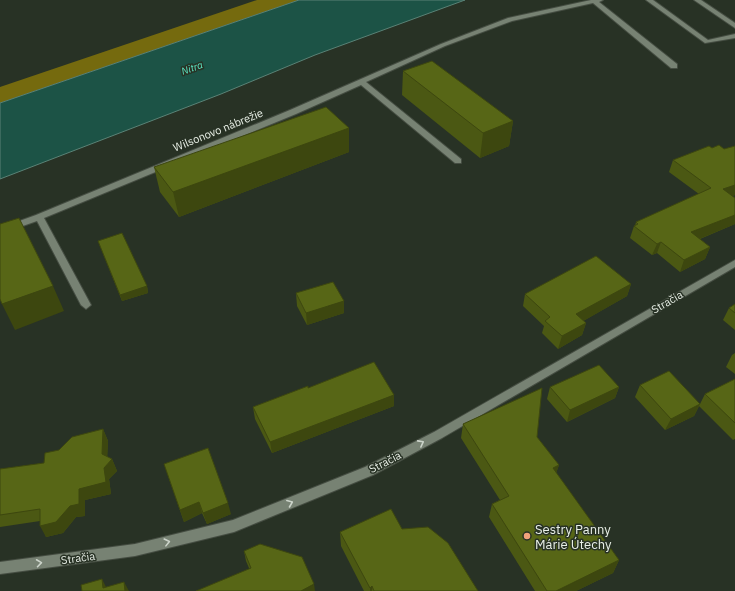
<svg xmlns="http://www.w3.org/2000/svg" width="735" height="591" viewBox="0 0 735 591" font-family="'IBM Plex Sans',sans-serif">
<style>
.forest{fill:#756a0e}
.water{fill:#1c5346;stroke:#5a8276}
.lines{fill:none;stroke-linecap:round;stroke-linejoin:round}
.street-casing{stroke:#454d42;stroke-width:2}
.street{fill:#778273;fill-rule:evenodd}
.wall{fill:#4b5813}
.shaded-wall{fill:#3d470f}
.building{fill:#576616;stroke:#3d470f}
.oneway{stroke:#ccd4ca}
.poi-dot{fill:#f1a27b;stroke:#283225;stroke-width:1.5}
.labels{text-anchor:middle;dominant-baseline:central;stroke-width:3;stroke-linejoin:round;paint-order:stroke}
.far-water-label{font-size:10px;font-style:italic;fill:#5dedca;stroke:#283225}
.street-label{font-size:11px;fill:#e9f0e7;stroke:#283225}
.near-poi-label{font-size:13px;fill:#e9f0e7;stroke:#283225;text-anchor:start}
</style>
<rect width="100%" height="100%" fill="#283225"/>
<polygon class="forest" points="257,0 299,0 0,103 0,87"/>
<polygon class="water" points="299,0 465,0 315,55 221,94 0,179 0,103"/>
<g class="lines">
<g class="street-casing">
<g id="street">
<polygon points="591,0 603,0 599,2 677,64 677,68 671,68 593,3 512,21 445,46 366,82 461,159 461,163 455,163 361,85 296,114 44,218 91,305 86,309 81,305 37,221 0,234 0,228 36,215 290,110 441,44 508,18"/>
<polygon points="646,0 653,0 708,40 735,34 735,38 705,43"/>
<polygon points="694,0 701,0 735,23 735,28"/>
<polygon points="735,260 735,267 442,438 373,475 234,532 135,556 0,574 0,562 135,544 233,520 365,467 434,432"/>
</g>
</g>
<use href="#street" class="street"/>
</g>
<g class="wall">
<polygon points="403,71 513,121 509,146 480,158 402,95"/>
<polygon points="349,128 349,152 179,217 160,192 154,167"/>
<polygon points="735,146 735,195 732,196 735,198 735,224 700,239 710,247 705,259 680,272 657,253 652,255 630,238 634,226 635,226 636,222 699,194 669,172 673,160 712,148 724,149"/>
<polygon points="98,241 147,286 148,293 122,301"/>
<polygon points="631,284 627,296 583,321 586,323 582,335 558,349 542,333 544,326 523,306 525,294"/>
<polygon points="296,293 344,313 307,325 297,306"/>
<polygon points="735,304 735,330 723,320 729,308"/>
<polygon points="735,353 735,374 726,367 732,355"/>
<polygon points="735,379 735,439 733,440 699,406 694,416 665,430 635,397 640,385 700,404 705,394"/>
<polygon points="550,387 619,387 615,398 567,422 547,399"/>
<polygon points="308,388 394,406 272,453 255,419 253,407"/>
<polygon points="463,424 537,437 559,465 556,473 619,560 613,573 576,591 535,591 489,517 492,504 500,500 461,438"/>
<polygon points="103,429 108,441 107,457 112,459 117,471 109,479 111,494 85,500 85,516 76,517 63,533 46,537 40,521 0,527 0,469 44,463 59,450"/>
<polygon points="164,464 231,514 207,524 202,513 184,522"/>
<polygon points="402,529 478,591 364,591 341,546 340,532"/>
<polygon points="244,551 315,591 249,568 246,561"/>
</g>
<g class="shaded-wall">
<polygon points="513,121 509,146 480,158 483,133"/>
<polygon points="349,128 349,152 179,217 173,192"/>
<polygon points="735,185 735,195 719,201 723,189"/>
<polygon points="735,215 735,224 687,244 691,232"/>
<polygon points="661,242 657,253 652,255 657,244"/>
<polygon points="710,247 705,259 680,272 684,260"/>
<polygon points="631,284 627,296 573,327 576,314"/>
<polygon points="53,286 64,311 15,330 2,304"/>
<polygon points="147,286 148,293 122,301 120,295"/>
<polygon points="344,301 344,313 307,325 306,313"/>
<polygon points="586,323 582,335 558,349 562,336"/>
<polygon points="619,387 615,398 567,422 570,410"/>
<polygon points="394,395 394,406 272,453 270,442"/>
<polygon points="700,404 694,416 665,430 671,419"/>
<polygon points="103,429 108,441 107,465 112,459 117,471 109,479 111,494 85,500 85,516 76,517 63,533 46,537 40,526 102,454"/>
<polygon points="559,465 554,479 553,468"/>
<polygon points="199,502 202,513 184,522 180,510"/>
<polygon points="228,503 231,514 207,524 203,513"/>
<polygon points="619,560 613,573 576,591 556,591"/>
<polygon points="102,579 107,589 103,588"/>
<polygon points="124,582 129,591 125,591"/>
<polygon points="314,584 315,591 301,591"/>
<polygon points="372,586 372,591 370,591 370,588"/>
</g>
<g class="building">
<polygon points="432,61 513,121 483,133 403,71"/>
<polygon points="326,107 349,128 173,192 154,167"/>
<polygon points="719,145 724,149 735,146 735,185 723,189 735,198 735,215 691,232 710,247 684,260 661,242 657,244 634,226 638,224 636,222 711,188 673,160 709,146 712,148"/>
<polygon points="19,218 53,286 2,304 0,299 0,224"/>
<polygon points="122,233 147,286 120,295 98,241"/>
<polygon points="596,256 631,284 576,314 586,323 562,336 545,321 550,317 525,294"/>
<polygon points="333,282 344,301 306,313 296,293"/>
<polygon points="735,304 735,313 729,308"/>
<polygon points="374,362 394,395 270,442 253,407 308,386 308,388"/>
<polygon points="599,365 619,387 570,410 550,387"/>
<polygon points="669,371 700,404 671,419 640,385"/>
<polygon points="735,379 735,423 705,394"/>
<polygon points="542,388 537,437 559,465 553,468 619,560 556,591 547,591 492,504 509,496 463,424"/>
<polygon points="103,429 102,454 112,459 104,468 106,482 79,489 79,504 70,506 56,522 40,526 40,509 0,515 0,469 44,463 45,453 59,450 72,437"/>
<polygon points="208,448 228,503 203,513 199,502 180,510 164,464"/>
<polygon points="391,509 402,529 428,527 448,543 478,591 374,591 372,586 370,588 340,532"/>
<polygon points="260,544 302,557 314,584 301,591 196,591 251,568 244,551"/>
<polygon points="102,579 103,588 124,582 125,591 82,591 81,585"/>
</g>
<defs><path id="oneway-chevron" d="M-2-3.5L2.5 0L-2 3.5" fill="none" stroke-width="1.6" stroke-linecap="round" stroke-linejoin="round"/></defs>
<g class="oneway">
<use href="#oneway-chevron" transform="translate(421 443) rotate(-28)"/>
<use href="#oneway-chevron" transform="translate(290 503) rotate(-22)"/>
<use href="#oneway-chevron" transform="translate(167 542) rotate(-14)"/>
<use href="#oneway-chevron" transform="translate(39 563) rotate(-8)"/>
</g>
<circle class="poi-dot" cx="527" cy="536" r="4"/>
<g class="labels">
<g class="far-water-label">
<text transform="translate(192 68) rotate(-19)">Nitra</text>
</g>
<g class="street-label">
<text transform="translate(218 130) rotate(-22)">Wilsonovo nábrežie</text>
<text transform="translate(667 302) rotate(-30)">Stračia</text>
<text transform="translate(385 462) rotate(-27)">Stračia</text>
<text transform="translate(78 558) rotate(-8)">Stračia</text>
</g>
<g class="near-poi-label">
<text x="535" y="529">Sestry Panny<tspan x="535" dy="15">Márie Útechy</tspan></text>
</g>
</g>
</svg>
